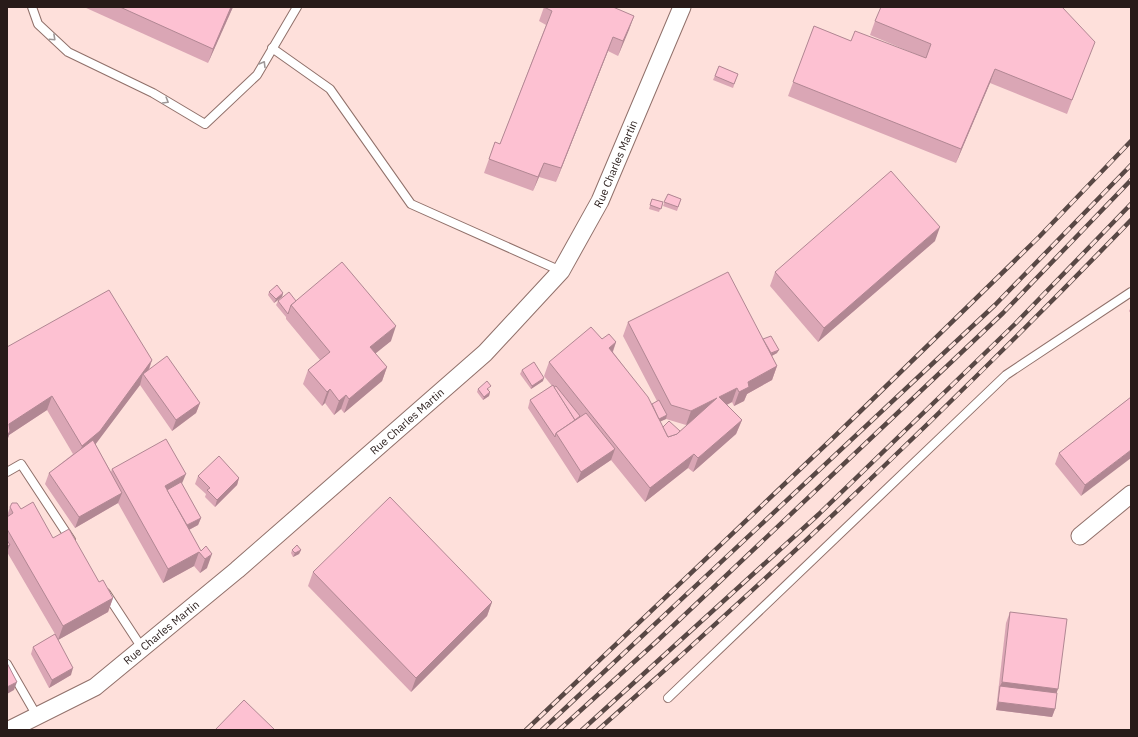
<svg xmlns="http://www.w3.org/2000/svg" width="1138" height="737" viewBox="0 0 1138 737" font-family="'IBM Plex Sans',sans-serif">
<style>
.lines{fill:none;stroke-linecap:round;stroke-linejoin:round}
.service-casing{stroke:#90706a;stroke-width:10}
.minor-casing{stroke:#90706a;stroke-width:19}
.service{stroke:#fff;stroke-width:8}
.minor{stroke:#fff;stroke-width:17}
.rail-casing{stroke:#594845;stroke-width:4.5}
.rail{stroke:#fee0db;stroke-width:3;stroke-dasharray:9;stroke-linecap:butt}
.wall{fill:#daa6b5;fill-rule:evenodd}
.shaded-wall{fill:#b18793}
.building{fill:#fdc1d2;stroke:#b18793}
.oneway{stroke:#9e9898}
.labels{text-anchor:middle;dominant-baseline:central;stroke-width:3.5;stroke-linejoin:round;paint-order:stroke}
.street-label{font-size:11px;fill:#281b19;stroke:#fee0db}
</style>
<rect width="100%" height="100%" fill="#fee0db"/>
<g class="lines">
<g class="service-casing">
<g id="service">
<polyline points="32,7 38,24 68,52 153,93 205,124 257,75 297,7"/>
<polyline points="272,48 330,89 411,204 561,271"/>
<polyline points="7,472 21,464 71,540"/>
<polyline points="106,593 142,648"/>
<polyline points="7,664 37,716"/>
<polyline points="668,698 1006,375 1131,292"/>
</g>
</g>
<g class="minor-casing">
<g id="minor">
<polyline points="1080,536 1131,494"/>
<path id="s1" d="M9,730L95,687L237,570L485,353L561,271L600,201L682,7"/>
</g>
</g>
<use href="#service" class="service"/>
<use href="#minor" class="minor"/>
<g class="rail-casing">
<g id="rail">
<polyline points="526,730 835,436 1039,237 1131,141"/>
<polyline points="542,730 995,305 1131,165"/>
<polyline points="559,730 656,642 1003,313 1131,180"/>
<polyline points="582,730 819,514 1015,324 1131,204"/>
<path d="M598,730C782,567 960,397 1131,220"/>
</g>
</g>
<use href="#rail" class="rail"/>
</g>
<g class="wall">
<polygon points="84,7 233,7 208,63"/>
<polygon points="544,7 634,16 618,56 608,51 556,182 539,177 533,191 484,173 495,142 500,144 546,25 539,21"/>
<polygon points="875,21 1089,56 1067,114 990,83 956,163 788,96 814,26 851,41 920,56 870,35"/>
<polygon points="719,66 738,74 733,88 713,80"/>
<polygon points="668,194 681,199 677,211 663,206"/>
<polygon points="652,199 663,202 659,212 649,209"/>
<polygon points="935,241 818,342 770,286 775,272"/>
<polygon points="269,292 283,293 282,297 274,303 268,295"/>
<polygon points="278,301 296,301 391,341 375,353 387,367 382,381 344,413 341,409 334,415 325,403 322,406 303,384 308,370 320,360 286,319 286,317 276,305"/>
<polygon points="1131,307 1131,314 1129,311"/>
<path d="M628,322L763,339L777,353L772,356L777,366L772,380L747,394L744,401L734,406L732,402L727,405L742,420L736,434L693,472L688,468L645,502L611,460L577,483L528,408L530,400L552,386L544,376L549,362L602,339L616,342L613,352L652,404L657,401L623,336ZM666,419L686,425L688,424L680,431L663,427L660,421Z"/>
<polygon points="7,347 152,360 149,370 200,403 196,413 172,431 140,385 95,444 111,472 112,469 182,484 201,518 198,525 189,530 201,551 206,546 207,568 200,573 194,566 163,583 118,503 75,528 45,484 49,473 73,454 47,410 9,435 7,441"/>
<polygon points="522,370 543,381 531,389 520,374"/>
<polygon points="478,389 490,389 488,390 490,392 489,396 483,400 477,392"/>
<polygon points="1131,397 1081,496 1055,464 1059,453"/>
<polygon points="198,476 239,478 237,485 215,507 205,497 206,494 195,484"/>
<polygon points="10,507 21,509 99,582 113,598 108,612 58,640 71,675 49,688 31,654 33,647 55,634 7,552 7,516"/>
<polygon points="292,550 301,550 299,554 293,557 291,553"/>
<polygon points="313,572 492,602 487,616 411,692 308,586"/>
<polygon points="1010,612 1057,693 1055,709 1052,717 996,710 1006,623"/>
</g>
<g class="shaded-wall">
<polygon points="231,7 233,7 208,63 213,49"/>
<polygon points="634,16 629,30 618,56 623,41"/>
<polygon points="613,37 608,51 556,182 561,168"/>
<polygon points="995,69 990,83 956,163 961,149"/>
<polygon points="544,163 539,177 533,191 538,177"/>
<polygon points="940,227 935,241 818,342 824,328"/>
<polygon points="283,293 282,297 274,303 276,299"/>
<polygon points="396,326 391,341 365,362 370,347"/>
<polygon points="616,342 611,356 609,348"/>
<polygon points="779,350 777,353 762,361 764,357"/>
<polygon points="152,360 147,374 143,374 140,385 95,445 77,460 82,446"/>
<polygon points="777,366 772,380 747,394 744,401 734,406 739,392 748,382"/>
<polygon points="387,367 382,381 344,413 349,399"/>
<polygon points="544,378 543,381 531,389 532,386"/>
<polygon points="737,388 732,402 714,411 719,397"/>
<polygon points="330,389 325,403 322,406 327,392"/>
<polygon points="490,392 489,396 483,400 484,397"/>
<polygon points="346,395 341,409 334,415 339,401"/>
<polygon points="52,396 47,410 9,435 7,441 7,431 9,424"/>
<polygon points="717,398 712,412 686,425 691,411"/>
<polygon points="200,403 196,413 172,431 176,420"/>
<polygon points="667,415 666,419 651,426 652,422"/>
<polygon points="742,420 736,434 693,472 698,458"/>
<polygon points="615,449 611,460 577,483 581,472"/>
<polygon points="1131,450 1131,458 1081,496 1085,485"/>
<polygon points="694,454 688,468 645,502 650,488"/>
<polygon points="186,474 180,488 165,497 165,486"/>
<polygon points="239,478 237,485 215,507 217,500"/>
<polygon points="122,493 118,503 75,528 79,517"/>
<polygon points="201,518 198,525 179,535 182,528"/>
<polygon points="10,545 7,552 7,546"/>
<polygon points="301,550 299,554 293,557 295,553"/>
<polygon points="199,552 194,566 163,583 168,569"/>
<polygon points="212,554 207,568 200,573 205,559"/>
<polygon points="113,598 108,612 58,640 63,626"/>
<polygon points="492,602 487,616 411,692 416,678"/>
<polygon points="73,668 71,675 49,688 52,680"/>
<polygon points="17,682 14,690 7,694 7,687"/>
<polygon points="1002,682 1058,689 1054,700 1000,686"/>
<polygon points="998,702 1055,709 1052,717 996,710"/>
</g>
<g class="building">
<polygon points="120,7 231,7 213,49"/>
<polygon points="544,7 613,7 634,16 623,41 613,37 561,168 544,163 538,177 489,159 495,142 500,144 552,11"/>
<polygon points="881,7 1062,7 1095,42 1072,100 995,69 961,149 793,82 814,26 851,41 855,31 926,58 931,44 875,21"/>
<polygon points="719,66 738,74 734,84 715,76"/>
<polygon points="891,171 940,227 824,328 775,272"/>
<polygon points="668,194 681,199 678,207 664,202"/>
<polygon points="652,199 663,202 661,209 650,205"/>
<polygon points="342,262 396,326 370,347 387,367 349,399 346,395 339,401 330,389 327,392 308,370 330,352 291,305"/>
<polygon points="728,272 777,366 748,382 749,387 739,392 737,388 719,397 742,420 698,458 694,454 650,488 549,362 591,327 602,339 609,334 616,342 609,348 648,397 668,437 677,434 717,398 691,411 671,405 628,322"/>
<polygon points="277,285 283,293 276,299 269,292"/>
<polygon points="109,290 152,360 100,431 82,446 52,396 9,424 10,431 7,436 7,347"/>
<polygon points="289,292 296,301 291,305 288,314 278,301"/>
<polygon points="771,336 779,350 771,353 763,339"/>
<polygon points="167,356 200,403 176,420 143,374"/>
<polygon points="534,362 544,378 532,386 522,370"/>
<polygon points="487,381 491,386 487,389 490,392 484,397 478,389"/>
<polygon points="553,385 575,420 556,433 555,437 530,400"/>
<polygon points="556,386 580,416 575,420 554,387"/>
<polygon points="1131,397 1131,450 1085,485 1059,453"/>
<polygon points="659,400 667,415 659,419 652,404"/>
<polygon points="586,413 615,449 581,472 556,433"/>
<polygon points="669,421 680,431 677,434 668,437 663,427"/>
<polygon points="166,439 186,474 165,486 201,551 206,546 212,554 205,559 199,552 168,569 112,469"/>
<polygon points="93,440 122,493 79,517 49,473"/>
<polygon points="219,456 239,478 217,500 207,490 210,488 198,476"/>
<polygon points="181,482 201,518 187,525 167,490"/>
<polygon points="390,497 492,602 416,678 313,572"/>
<polygon points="33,502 53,538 69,529 99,582 103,580 113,598 63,626 7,529 7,517 13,513 10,507 12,503 17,503 21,509"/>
<polygon points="7,540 10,545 7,546"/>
<polygon points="297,545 301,550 295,553 292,550"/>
<polygon points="1010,612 1067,619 1058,689 1002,682"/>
<polygon points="55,634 73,668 52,680 33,647"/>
<polygon points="7,663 17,682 7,687"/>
<polygon points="1000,686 1057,693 1055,709 998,702"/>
<polygon points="244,700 275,730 215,730"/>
</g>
<defs><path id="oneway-chevron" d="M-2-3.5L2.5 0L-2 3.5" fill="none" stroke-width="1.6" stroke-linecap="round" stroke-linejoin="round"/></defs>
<g class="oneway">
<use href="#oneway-chevron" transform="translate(53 38) rotate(43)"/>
<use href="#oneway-chevron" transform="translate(263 64) rotate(-59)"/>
<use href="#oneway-chevron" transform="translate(166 101) rotate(31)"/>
</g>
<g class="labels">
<g class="street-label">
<text stroke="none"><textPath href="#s1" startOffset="842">Rue Charles Martin</textPath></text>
<text stroke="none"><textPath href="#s1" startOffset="506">Rue Charles Martin</textPath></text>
<text stroke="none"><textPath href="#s1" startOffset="182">Rue Charles Martin</textPath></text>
</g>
</g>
<rect width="1138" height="737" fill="none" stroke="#281b19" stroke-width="16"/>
</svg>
